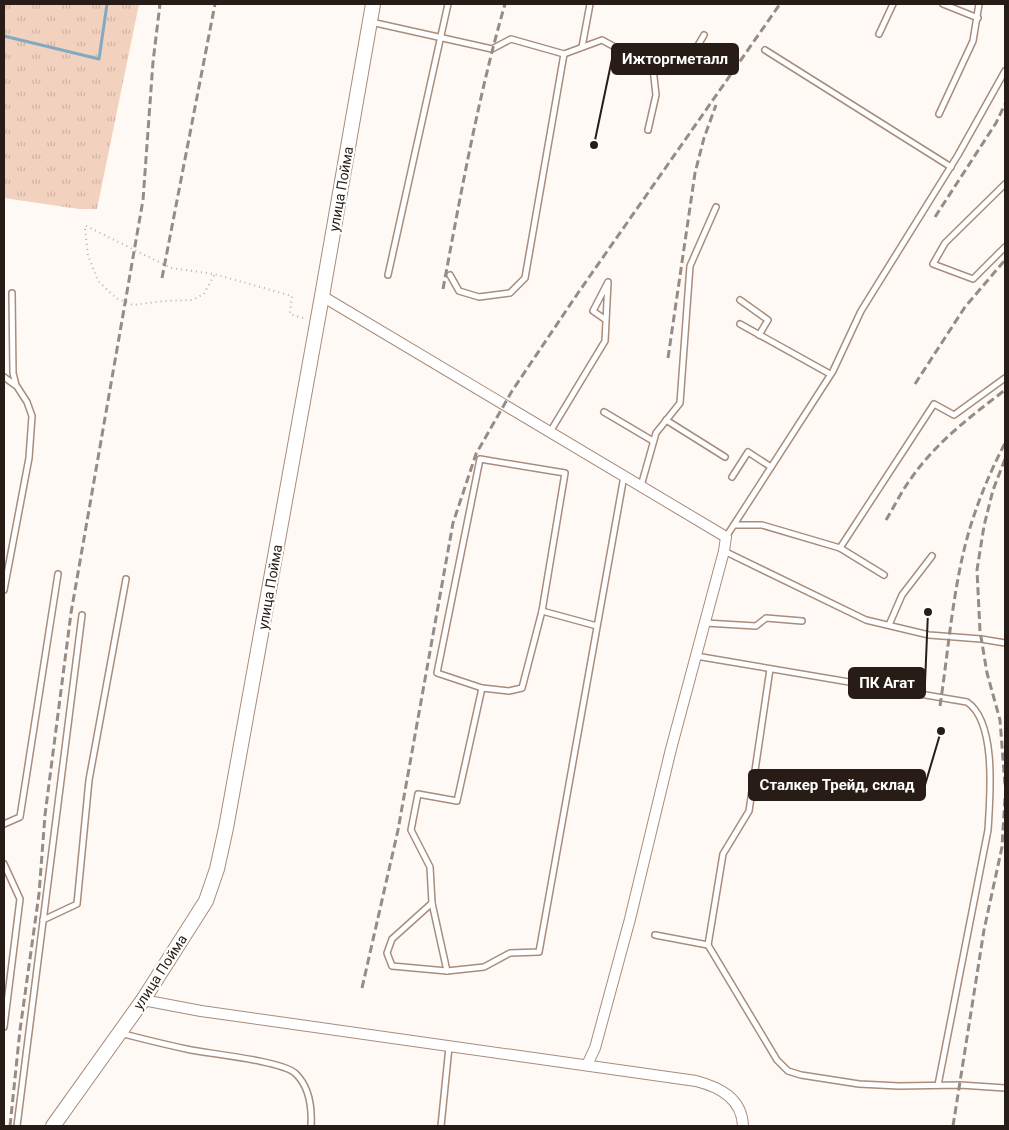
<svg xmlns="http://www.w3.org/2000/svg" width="1009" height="1130" viewBox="0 0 1009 1130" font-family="Roboto,sans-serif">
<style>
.grass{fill:url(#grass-tufts)}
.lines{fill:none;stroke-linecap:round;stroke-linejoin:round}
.stream{stroke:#83a9c2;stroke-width:3}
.lane-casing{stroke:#a88c7c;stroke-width:8}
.street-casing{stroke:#a88c7c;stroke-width:12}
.secondary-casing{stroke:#a88c7c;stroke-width:16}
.path{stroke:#b8b1ac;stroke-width:2;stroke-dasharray:1 4;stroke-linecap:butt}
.lane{stroke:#fff;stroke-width:5}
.street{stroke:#fff;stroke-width:10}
.secondary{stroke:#fff;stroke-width:14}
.rail{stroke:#948c86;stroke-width:3;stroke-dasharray:8 4;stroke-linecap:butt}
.labels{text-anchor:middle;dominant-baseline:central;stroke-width:4.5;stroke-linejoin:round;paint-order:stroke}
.street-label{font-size:14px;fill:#281d16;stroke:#fff}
.leader{fill:none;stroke:#281d16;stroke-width:2}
.callout-dot{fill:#281d16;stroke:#fff;stroke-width:2}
.callout{fill:#281d16;stroke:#281d16;stroke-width:2}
.callout-label{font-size:15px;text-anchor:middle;font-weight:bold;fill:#fff}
</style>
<defs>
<pattern id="grass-tufts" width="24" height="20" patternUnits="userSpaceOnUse" patternTransform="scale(1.25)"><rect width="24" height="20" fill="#f2d2be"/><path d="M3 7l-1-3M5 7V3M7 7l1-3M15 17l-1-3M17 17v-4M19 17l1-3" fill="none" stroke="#d0b4a3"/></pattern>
</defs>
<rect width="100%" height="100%" fill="#fff9f5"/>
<polygon class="grass" points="4,4 139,4 97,209 79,209 4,198"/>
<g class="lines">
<polyline class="stream" points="4,36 99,59 107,4"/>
<g class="lane-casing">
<g id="lane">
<polyline points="943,4 978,18"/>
<polyline points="371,22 492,49 511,39 564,54 525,278 510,293 479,297 459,291 450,275"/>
<polyline points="879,34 893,4"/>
<polyline points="582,47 590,4"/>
<polyline points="765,50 951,167"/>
<polyline points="564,54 602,40 653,68 686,66 704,35"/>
<polyline points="939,114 973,41 979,4"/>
<polyline points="648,130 656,95 653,68"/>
<polyline points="1005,184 945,243 933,264 973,279 1005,247"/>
<polyline points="388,275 448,4"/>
<polyline points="740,300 768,320 759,335"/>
<polyline points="740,324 830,374"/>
<polyline points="4,377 15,385"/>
<polyline points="604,412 653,441"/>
<polyline points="666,420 725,457"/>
<polyline points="550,432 605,341 608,282 593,311 606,320"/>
<polyline points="732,477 748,452 771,467"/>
<polyline points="641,486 656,433 680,403 690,266 716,207"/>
<polyline points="734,525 762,525 840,548 934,404 954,415 1005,378"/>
<polyline points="726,537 833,371 861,311 958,155 1005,71"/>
<polyline points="840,548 884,575"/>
<polyline points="724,551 866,620 929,635 981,639 1005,643"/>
<polyline points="4,590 29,458 32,416 27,402 16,385 13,373 12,293"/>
<polyline points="705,623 756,626 766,618 802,621"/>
<polyline points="889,625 902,595 932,556"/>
<polyline points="597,626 542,611 522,688 509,691 482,688 457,801 418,794 411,830 430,867 432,903 392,939 387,953 392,966 447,971 484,967 510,953 539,952 624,476"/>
<path d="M696,656L967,702C997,722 990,797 988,830L938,1085"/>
<polyline points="482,688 437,673 480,459 565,473 542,611"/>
<polyline points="4,824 20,817 58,574"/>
<polyline points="4,864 20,899 4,1027"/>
<polyline points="432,903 447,971"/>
<polyline points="43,920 77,904 89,780 126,579"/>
<polyline points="655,935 708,945 723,854 749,811 770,669"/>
<polyline points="708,945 777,1060 788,1071 801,1075 859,1084 899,1086 960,1085 1005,1088"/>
<path d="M120,1033C143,1039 167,1045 191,1050C212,1054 281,1061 295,1073C309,1086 312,1108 311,1126"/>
<polyline points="17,1126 82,615"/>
<polyline points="441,1126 449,1047"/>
</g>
</g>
<g class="street-casing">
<g id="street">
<polyline points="322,296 726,537 724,551 671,749 630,919 595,1048 587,1065"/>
<path d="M143,1000L201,1011L696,1081C719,1087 742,1098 743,1126"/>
</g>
</g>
<g class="secondary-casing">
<polyline id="secondary" points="53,1126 143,1000 206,901 217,869 226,828 322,296 373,4"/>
</g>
<g class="path">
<polyline points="86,226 171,268 214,274 292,296 290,314 306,319"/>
<polyline points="85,229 88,255 98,281 116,298 133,305 164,301 192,300 204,294 214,275"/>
</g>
<use href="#lane" class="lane"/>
<use href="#street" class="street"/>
<use href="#secondary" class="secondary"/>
<g class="rail">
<polyline points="935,217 996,123 1005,104"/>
<polyline points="162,278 215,4"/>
<path d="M443,289C461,193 478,97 505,4"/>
<polyline points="668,358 695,173 704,138 716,105"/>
<polyline points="915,384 965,307 1005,260"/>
<polyline points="1005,459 993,490 984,526 977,570 980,631 987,673 1000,720 1005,785"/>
<path d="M886,520C894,507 901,492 910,480C935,443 970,417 1005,390"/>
<path d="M940,706C948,653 952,598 965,546C974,510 988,476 1005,443"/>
<polyline points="362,988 398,830 453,523 476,454 512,391 578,293 780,4"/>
<polyline points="10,1126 20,1030 39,894 45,815 71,613 143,200 153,62 160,4"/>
<polyline points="953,1126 984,930 1002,847 1005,798"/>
</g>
</g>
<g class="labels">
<g class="street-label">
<text transform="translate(341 189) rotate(-80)">улица Пойма</text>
<text transform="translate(270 587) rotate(-80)">улица Пойма</text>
<text transform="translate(160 972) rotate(-57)">улица Пойма</text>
</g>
</g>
<path class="leader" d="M594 145L612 59M928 612L925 683M941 731L925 785"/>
<g class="callout-dot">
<circle cx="594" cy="145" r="5"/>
<circle cx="928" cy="612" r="5"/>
<circle cx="941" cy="731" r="5"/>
</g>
<g class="callout">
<rect x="612" y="44" width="126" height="30" rx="5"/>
<rect x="849" y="668" width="76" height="30" rx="5"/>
<rect x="749" y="770" width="176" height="30" rx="5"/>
</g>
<g class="callout-label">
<text x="675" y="64">Ижторгметалл</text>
<text x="887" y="688">ПК Агат</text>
<text x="837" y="790">Сталкер Трейд, склад</text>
</g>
<rect width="1009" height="1130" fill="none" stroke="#281d16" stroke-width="10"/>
</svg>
